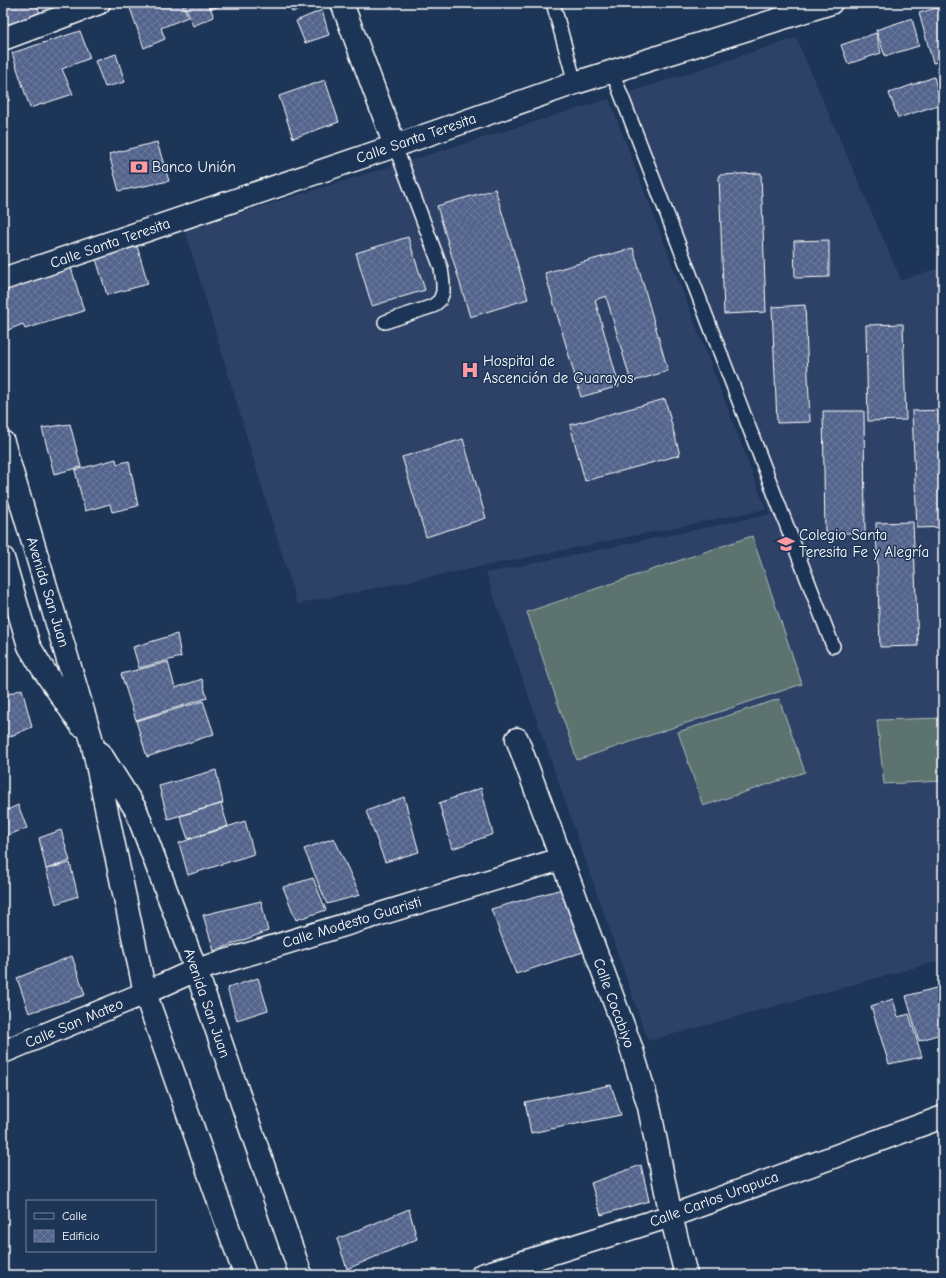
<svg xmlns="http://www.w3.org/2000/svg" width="946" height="1278" viewBox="0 0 946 1278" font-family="'Comic Neue',sans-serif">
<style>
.built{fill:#2d4367}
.pitch{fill:#5b736f;stroke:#adb9b7}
.building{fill:url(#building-cross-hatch);stroke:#fff}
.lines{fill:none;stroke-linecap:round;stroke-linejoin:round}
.service-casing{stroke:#fff;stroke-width:16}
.minor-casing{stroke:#fff;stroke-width:25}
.tertiary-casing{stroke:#fff;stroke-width:25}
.service{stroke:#1d3557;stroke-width:13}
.minor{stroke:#1d3557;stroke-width:22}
.tertiary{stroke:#1d3557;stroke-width:22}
.labels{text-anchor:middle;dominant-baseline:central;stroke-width:3;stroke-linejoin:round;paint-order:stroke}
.street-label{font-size:15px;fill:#fff;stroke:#1d3557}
.poi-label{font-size:15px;fill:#fff;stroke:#1d3557;text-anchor:start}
</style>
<defs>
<pattern id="building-cross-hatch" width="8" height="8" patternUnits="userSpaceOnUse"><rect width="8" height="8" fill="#52648c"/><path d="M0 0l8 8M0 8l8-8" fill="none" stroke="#6c7b9d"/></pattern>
</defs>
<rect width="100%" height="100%" fill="#1d3557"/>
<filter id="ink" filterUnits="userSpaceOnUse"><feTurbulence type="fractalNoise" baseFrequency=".025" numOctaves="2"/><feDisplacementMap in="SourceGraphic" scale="8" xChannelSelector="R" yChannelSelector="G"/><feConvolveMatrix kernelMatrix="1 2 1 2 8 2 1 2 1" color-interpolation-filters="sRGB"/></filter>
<g filter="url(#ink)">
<g class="built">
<polygon points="796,38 901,280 943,267 943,960 648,1041 486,573 771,514 627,93"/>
<polygon points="609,99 766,509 297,604 185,230"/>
</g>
<g class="pitch">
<polygon points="752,536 802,684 577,760 527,612"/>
<polygon points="779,699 805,772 703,806 678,732"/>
<polygon points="943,718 943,781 884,784 877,720"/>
</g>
<g class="building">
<polygon points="3,3 36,3 40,13 3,27"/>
<polygon points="54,3 65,3 56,6"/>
<polygon points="143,3 182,3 188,17 161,28 165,39 144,48 130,8"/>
<polygon points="184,3 208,3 214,17 193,26"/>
<polygon points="209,3 227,3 212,9"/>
<polygon points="288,3 310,3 311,6 292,12"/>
<polygon points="943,6 943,61 933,63 919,13"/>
<polygon points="322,10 329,35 305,43 296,21"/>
<polygon points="912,18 919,46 885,56 876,30"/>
<polygon points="80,31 90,58 62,69 73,94 30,108 12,53"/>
<polygon points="876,33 881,53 848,64 841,45"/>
<polygon points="116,54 125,82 105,87 95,61"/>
<polygon points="3,74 10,100 3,102"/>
<polygon points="934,77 941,104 898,118 889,93"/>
<polygon points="325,80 339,122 293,138 279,96"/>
<polygon points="157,142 169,181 119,191 109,154"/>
<polygon points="761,173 766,312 724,314 719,175"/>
<polygon points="495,189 528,299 470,317 437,206"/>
<polygon points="408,237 425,290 372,306 356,253"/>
<polygon points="829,240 829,277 795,278 794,241"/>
<polygon points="137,246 148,284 107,295 96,259"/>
<polygon points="633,248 668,371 631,382 606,296 595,300 619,386 581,397 545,273"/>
<polygon points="70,264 84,311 25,329 23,324 3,332 3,290 6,286"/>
<polygon points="805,305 810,422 777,423 772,307"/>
<polygon points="903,324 906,420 868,421 866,325"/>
<polygon points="665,399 680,455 585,481 570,425"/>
<polygon points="943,410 943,527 917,528 912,411"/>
<polygon points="823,411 864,411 865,533 825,533"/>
<polygon points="70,424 81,467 54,474 42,428"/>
<polygon points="463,439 486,518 426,537 402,457"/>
<polygon points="116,459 117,464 129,461 138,506 112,512 110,504 85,511 75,470"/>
<polygon points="913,522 918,646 880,647 876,523"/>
<polygon points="177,634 181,657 139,668 133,647"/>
<polygon points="168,662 175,688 202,679 207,698 136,720 121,674"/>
<polygon points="22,689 32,727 4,739 3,696"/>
<polygon points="203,701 214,734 147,757 136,721"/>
<polygon points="216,770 223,803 168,819 159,786"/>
<polygon points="481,788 493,834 452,849 439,803"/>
<polygon points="404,797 419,852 385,862 366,811"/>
<polygon points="221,804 228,826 188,839 180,816"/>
<polygon points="18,805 27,828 3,837 3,812"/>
<polygon points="245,821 254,854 188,875 179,843"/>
<polygon points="61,830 70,861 46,869 39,838"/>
<polygon points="334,838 360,895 327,904 304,849"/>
<polygon points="70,863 78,896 56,904 46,869"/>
<polygon points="313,878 326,910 296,920 283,887"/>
<polygon points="562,889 583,952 516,974 491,909"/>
<polygon points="261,901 268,931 214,951 203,915"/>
<polygon points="72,956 85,995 29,1013 17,978"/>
<polygon points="258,978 268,1010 237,1020 227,988"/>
<polygon points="943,986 943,1033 919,1041 906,996"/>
<polygon points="893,999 898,1017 909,1014 922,1057 889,1064 871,1006"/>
<polygon points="611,1085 621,1115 531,1133 525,1102"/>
<polygon points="641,1165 649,1201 601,1215 591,1183"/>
<polygon points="409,1209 417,1239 347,1269 337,1239"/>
</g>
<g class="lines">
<g class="service-casing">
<g id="service">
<polyline points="553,3 575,83"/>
<polyline points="612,71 833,646"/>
<polyline points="385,322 433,306 440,300 443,292 443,283 441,268 395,146"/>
</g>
</g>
<g class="minor-casing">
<g id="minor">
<polyline points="342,3 395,146"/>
<polyline points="3,39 99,3"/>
<polyline points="517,739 631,1047 649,1107 671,1216 686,1275"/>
<polyline points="3,1052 145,993 196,970 561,859"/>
<polyline points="482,1275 671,1216 943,1117"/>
</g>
</g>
<g class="tertiary-casing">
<g id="tertiary">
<polyline points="3,279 395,146 575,83 831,3"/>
<polyline points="3,442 92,741 145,993 245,1275"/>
<polyline points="3,558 29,646 41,666 81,725"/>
<polyline points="100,753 136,810 196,970 301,1275"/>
</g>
</g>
<use href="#service" class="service"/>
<use href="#minor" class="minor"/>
<use href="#tertiary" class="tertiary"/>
</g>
</g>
<defs>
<g id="bank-bare" transform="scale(1.38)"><path d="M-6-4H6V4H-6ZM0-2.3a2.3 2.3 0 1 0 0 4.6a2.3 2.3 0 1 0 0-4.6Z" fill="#ff9aa2" stroke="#1d3557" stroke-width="2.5" paint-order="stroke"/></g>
<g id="hospital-bare" transform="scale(1.38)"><path d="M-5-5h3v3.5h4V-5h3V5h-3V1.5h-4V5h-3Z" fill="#ff9aa2" stroke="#1d3557" stroke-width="2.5" paint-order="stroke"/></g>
<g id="school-bare" transform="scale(1.38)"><path d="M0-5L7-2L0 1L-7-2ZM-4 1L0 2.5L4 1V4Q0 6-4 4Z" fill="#ff9aa2" stroke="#1d3557" stroke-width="2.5" paint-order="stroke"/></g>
</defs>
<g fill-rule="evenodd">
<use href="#bank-bare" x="139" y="167"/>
<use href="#hospital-bare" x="470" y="370"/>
<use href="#school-bare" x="786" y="544"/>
</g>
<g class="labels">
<g class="street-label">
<text transform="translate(416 138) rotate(-19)">Calle Santa Teresita</text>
<text transform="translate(110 243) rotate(-19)">Calle Santa Teresita</text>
<text transform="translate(48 592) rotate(73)">Avenida San Juan</text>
<text transform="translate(352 922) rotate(-17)">Calle Modesto Guaristi</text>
<text transform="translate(207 1003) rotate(71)">Avenida San Juan</text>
<text transform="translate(614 1003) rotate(70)">Calle Cocabiyo</text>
<text transform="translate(74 1023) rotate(-23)">Calle San Mateo</text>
<text transform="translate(714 1199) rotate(-20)">Calle Carlos Urapuca</text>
</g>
<g class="poi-label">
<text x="152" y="167">Banco Unión</text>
<text x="483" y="361">Hospital de<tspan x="483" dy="17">Ascención de Guarayos</tspan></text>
<text x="799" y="535">Colegio Santa<tspan x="799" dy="17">Teresita Fe y Alegría</tspan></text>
</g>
</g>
<rect width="946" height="1278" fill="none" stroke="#1d3557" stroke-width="16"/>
<rect x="8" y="8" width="930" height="1262" fill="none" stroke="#fff" stroke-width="1.5" filter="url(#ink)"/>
<rect x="26" y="1200" width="130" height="52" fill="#1d3557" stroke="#77869a"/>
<rect x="34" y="1213" width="20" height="6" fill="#1d3557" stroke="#77869a"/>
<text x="62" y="1220" font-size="12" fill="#ffffff">Calle</text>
<rect x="34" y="1230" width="20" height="12" fill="url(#building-cross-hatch)" stroke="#77869a"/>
<text x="62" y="1240" font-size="12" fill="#ffffff">Edificio</text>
</svg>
